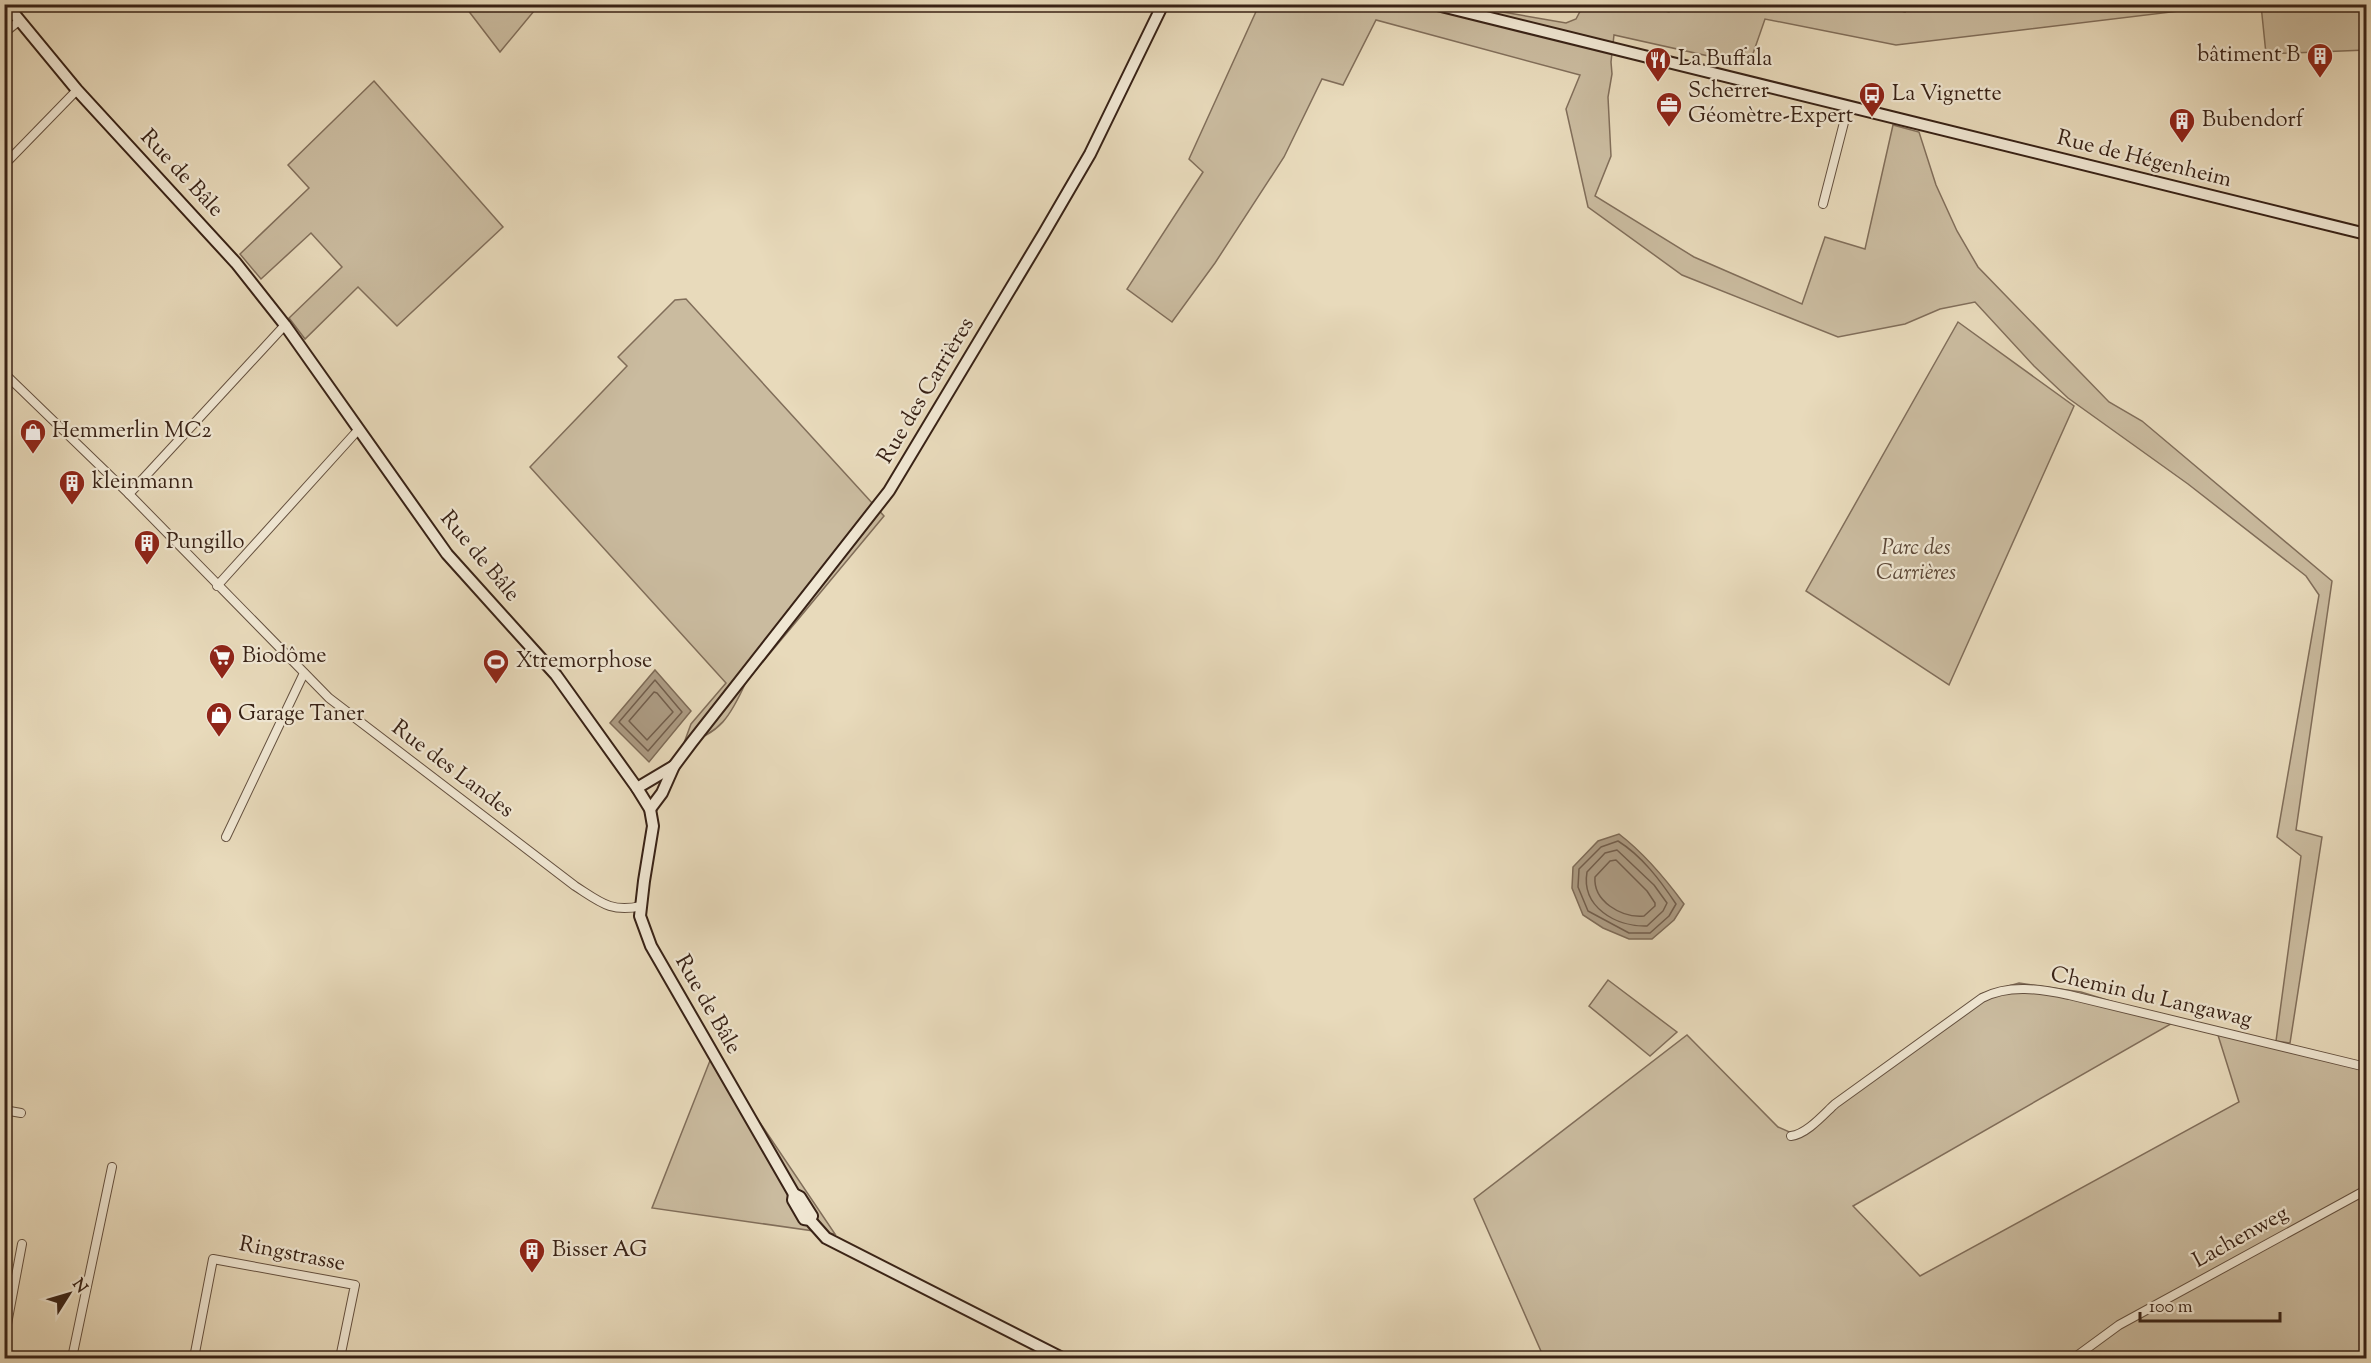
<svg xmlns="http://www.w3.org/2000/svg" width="2371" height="1363" viewBox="0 0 2371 1363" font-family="'Sorts Mill Goudy',serif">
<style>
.green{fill:#cabb9f;stroke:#816e5a;stroke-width:1.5}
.water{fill:#ac9b83;stroke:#7e6b57;stroke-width:1.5}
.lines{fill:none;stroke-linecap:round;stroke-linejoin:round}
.shore{stroke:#725e4c;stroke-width:1.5}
.street-casing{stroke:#64503f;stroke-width:10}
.secondary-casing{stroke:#382216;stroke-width:14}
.street{stroke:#f0e7d3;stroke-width:8}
.secondary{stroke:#f0e7d3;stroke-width:10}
.labels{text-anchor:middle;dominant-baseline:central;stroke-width:4.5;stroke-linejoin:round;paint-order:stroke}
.poi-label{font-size:22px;fill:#382216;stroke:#f0e7d3;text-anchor:start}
.street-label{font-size:22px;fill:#382216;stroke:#f0e7d3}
.park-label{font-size:22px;font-style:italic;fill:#5c4838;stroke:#f0e7d3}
</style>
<rect width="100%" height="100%" fill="#e8dabb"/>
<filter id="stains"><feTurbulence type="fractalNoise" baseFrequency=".00333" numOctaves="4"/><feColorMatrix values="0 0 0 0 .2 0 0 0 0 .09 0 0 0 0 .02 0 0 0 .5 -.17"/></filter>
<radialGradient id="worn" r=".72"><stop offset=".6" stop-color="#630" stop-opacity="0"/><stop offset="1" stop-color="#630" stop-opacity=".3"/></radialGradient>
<g class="green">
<polygon points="1584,4 1633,5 1669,12 1671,4 1879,4 1905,12 1910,4 2212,5 2213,7 1896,45 1765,19 1749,65 1614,35 1611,62 1612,74 1608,97 1611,156 1595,196 1694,257 1802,304 1825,237 1865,249 1893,125 1919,132 1936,185 1957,231 1978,267 2109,402 2142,421 2332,581 2296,830 2322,837 2290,1043 2276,1041 2301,856 2277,837 2319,595 2306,576 2188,484 2068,398 2034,366 1975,302 1940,309 1905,324 1838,337 1682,275 1588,207 1566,109 1580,75 1376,20 1343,85 1322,79 1284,157 1215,263 1172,322 1127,289 1203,172 1189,159 1259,5 1463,5 1566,23 1576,19"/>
<polygon points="464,5 539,5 500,52"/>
<polygon points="2261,5 2366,5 2366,50 2266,54"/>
<polygon points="374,81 503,227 397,326 358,287 305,339 289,318 342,267 311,233 261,279 240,254 309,188 288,165"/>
<path d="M686,299L884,516L746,682C731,715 720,735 684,743L691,724L726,683L530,467L627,366L618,357L675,300Z"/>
<polygon points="1958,322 2074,406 1949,685 1806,591"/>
<polygon points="1608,980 1677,1032 1650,1056 1589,1006"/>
<polygon points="2019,983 2081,992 2176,1021 1853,1206 1920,1276 2239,1102 2217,1032 2366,1065 2366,1358 1544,1358 1474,1199 1687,1035 1778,1127 1796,1135 1959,1015 1981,994"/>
<polygon points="713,1053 835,1234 652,1208"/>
</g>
<g class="water">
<polygon points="655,670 691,711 649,762 610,723"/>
<path d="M1619,834C1645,854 1665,878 1684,904L1674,920L1652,939H1629L1603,928L1583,915L1572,888L1573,867L1598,841Z"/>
</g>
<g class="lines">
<g class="shore">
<polygon points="655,680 682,712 648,751 619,722"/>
<polygon points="654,692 657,693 673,712 647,740 629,721"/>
<path d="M1618,841C1642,856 1660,880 1676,904L1669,916L1650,933H1629L1588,911L1578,887L1579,869L1601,847Z"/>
<path d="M1617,850L1654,885L1667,903L1663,911L1647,926C1616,927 1581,907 1587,872L1605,853Z"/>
<path d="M1616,860L1647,891L1655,903V906L1644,916C1621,918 1593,901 1595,877L1610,861Z"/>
</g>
<g class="street-casing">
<g id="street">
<polyline points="4,33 19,21"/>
<polyline points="4,165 77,90"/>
<polyline points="1823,204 1848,107"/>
<polyline points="2366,321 2366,331"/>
<path d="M4,373L129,494L329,698L575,886C600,902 611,913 641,906"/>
<polyline points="129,494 285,325"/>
<polyline points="217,586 359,429"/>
<polyline points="226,837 304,673"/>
<polyline points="4,1110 21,1113"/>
<path d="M1791,1136C1807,1134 1824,1114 1835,1104L1982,998C2009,984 2040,989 2069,995L2366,1067"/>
<polyline points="4,1340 22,1244"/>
<polyline points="4,1354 23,1358"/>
<polyline points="72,1358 112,1167"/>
<polyline points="194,1358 213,1259 355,1285 340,1358"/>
<polyline points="2074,1358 2119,1325 2366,1190"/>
</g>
</g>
<g class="secondary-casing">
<g id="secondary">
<polyline points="6,4 77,90 236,263 285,325 447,554 556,675 637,788 650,809 653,826 644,881 640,916 651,946 794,1194 800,1197 812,1216 810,1220"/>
<polyline points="1433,4 2366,234"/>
<polyline points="637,788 674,766"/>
<polyline points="650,809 662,793 674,766 692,742 889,491 1044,233 1090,154 1163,4"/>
<polyline points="794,1194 793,1200 804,1219 810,1220 826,1238 1062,1358"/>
</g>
</g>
<use href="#street" class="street"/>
<use href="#secondary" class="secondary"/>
</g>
<defs>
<g id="building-pin" transform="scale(1.35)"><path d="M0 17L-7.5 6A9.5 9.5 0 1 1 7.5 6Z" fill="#8f2418" stroke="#f0e7d3"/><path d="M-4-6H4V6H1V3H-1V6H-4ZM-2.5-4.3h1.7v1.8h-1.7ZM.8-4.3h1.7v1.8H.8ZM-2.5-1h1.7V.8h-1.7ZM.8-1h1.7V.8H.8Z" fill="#fff"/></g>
<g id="restaurant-pin" transform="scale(1.35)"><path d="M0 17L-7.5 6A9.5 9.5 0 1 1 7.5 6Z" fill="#8f2418" stroke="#f0e7d3"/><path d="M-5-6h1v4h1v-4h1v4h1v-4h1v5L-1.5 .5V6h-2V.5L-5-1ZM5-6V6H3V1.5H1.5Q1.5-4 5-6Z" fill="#fff"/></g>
<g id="bus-pin" transform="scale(1.35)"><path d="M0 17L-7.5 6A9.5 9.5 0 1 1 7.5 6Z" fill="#8f2418" stroke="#f0e7d3"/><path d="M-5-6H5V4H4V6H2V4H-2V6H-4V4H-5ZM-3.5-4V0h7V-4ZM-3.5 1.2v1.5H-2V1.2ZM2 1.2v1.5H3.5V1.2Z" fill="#fff"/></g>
<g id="office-pin" transform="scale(1.35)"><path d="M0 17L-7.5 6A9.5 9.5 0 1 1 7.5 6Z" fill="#8f2418" stroke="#f0e7d3"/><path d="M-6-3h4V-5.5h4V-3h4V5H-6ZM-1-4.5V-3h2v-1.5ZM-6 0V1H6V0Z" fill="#fff"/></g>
<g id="shop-pin" transform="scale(1.35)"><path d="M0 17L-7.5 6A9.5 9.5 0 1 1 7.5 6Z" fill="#8f2418" stroke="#f0e7d3"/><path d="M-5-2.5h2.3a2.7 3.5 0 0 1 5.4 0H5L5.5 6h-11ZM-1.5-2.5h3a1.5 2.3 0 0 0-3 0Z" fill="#fff"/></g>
<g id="supermarket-pin" transform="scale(1.35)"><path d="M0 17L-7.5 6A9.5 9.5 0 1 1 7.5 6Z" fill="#8f2418" stroke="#f0e7d3"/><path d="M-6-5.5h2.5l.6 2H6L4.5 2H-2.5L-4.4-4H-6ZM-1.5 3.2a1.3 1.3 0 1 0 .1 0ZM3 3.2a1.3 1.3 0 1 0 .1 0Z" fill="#fff"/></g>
<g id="stadium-pin" transform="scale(1.35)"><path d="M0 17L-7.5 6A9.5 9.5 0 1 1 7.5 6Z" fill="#8f2418" stroke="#f0e7d3"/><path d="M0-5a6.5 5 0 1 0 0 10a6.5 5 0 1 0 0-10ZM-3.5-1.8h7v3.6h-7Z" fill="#fff"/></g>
</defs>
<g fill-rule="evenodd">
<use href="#building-pin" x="2320" y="56"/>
<use href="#restaurant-pin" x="1658" y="60"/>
<use href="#bus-pin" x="1872" y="95"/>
<use href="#office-pin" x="1669" y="105"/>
<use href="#building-pin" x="2182" y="121"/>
<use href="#shop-pin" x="33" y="432"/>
<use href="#building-pin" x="72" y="483"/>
<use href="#building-pin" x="147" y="543"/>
<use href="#supermarket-pin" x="222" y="657"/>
<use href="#stadium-pin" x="496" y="662"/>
<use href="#shop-pin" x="219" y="715"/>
<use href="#building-pin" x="532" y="1251"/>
</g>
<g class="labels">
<g class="poi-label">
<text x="2300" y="56" text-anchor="end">bâtiment B</text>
<text x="1678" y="60">La Buffala</text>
<text x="1688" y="92">Scherrer<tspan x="1688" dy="25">Géomètre-Expert</tspan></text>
<text x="1892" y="95">La Vignette</text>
<text x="2202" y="121">Bubendorf</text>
<text x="52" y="432">Hemmerlin MC2</text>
<text x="92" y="483">kleinmann</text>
<text x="166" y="543">Pungillo</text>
<text x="242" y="657">Biodôme</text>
<text x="516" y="662">Xtremorphose</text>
<text x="238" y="715">Garage Taner</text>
<text x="552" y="1251">Bisser AG</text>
</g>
<g class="street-label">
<text transform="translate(2144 160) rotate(14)">Rue de Hégenheim</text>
<text transform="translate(181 174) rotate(47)">Rue de Bâle</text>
<text transform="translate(927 391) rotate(-59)">Rue des Carrières</text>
<text transform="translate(479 557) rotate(50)">Rue de Bâle</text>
<text transform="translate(452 770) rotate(37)">Rue des Landes</text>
<text transform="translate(2151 998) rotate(13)">Chemin du Langawag</text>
<text transform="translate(707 1005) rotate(60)">Rue de Bâle</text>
<text transform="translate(2241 1238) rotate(-29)">Lachenweg</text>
<text transform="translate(292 1255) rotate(11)">Ringstrasse</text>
</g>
<g class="park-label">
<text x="1916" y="549">Parc des<tspan x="1916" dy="25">Carrières</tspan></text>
</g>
</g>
<rect width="2371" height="1363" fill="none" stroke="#e8dabb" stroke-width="24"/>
<rect x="6" y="6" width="2359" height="1351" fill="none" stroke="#382216" stroke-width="3"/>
<rect x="12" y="12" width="2347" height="1339" fill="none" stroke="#382216" stroke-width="1.5"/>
<g transform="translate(69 1294) rotate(53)" stroke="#f0e7d3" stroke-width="4.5" paint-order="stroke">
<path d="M0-4.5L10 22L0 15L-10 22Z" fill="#382216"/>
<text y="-9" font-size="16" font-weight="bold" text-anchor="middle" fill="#382216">N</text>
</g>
<path d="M2140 1312v9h140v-9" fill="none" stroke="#382216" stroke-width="3"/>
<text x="2149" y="1312" font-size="18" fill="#382216" stroke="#f0e7d3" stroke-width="4.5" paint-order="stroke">100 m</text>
<rect width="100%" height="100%" filter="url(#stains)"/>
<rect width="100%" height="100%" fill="url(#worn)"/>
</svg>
